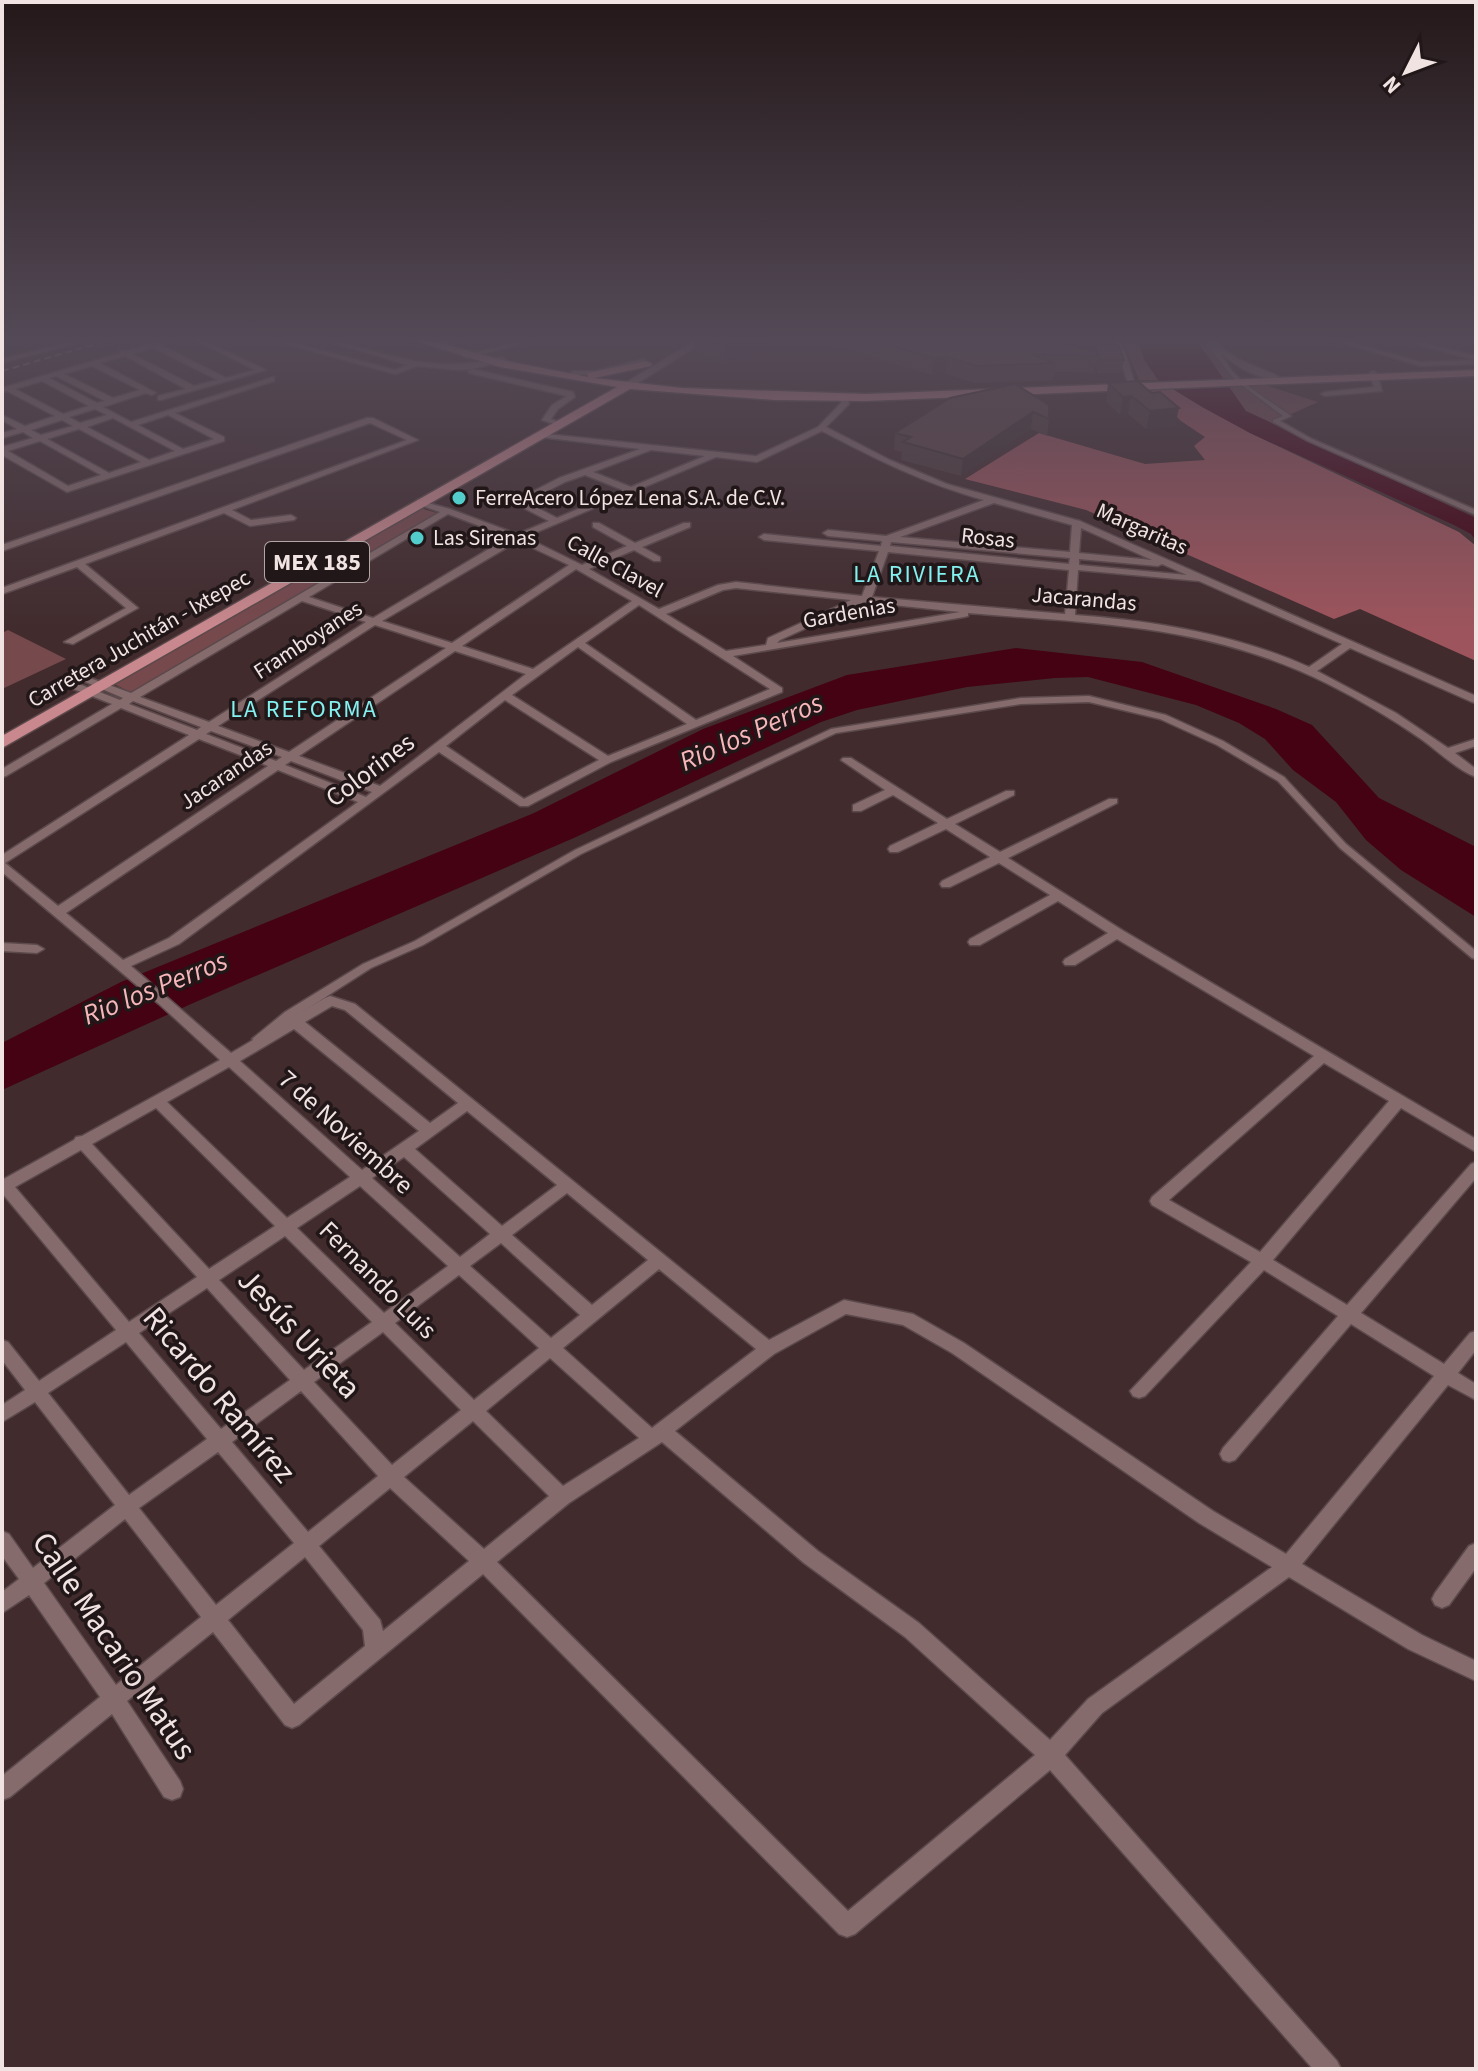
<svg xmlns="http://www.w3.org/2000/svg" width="1478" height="2071" viewBox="0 0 1478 2071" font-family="'Source Sans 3',sans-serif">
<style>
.green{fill:#76494d}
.forest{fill:#9d545c}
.water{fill:#450213}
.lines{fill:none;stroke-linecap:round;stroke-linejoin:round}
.pedestrian-casing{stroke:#5c494b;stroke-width:3}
.minor-casing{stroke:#5c494b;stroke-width:3}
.tertiary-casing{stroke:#5c494b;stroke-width:3}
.primary-casing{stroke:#5c494b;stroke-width:3}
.pedestrian{fill:#856b6c;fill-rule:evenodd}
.minor{fill:#856b6c;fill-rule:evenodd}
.tertiary{fill:#856b6c;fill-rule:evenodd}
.primary{fill:#c9888d;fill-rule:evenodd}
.rail{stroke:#917e7f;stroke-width:2;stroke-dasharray:7 4;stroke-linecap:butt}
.wall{fill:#4d3a3a}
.shaded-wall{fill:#3f2f30}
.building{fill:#5a4344;stroke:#3f2f30;stroke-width:2}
.poi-dot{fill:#52cdcc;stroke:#211718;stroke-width:3}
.labels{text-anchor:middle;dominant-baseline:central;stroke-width:7;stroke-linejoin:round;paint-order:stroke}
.far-poi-label{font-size:22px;fill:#f2e3e3;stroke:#211718;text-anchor:start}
.far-street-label{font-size:22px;fill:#f2e3e3;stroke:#211718}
.shield{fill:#211718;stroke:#b3a6a6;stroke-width:2}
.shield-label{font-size:24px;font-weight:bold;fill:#f2e3e3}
.far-neighbourhood-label{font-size:24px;letter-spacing:2px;fill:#84f0ef;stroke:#211718}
.street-label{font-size:26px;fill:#f2e3e3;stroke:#211718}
.water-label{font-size:28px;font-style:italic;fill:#f7b6ba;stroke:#211718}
.near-street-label{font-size:32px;fill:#f2e3e3;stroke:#211718}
</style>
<rect width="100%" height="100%" fill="#412b2d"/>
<g class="green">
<polygon points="1122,338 1206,338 1203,340 1240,386 1268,386 1318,402 1276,421 1310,440 1476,518 1476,528 1159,380 1139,380"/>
<polygon points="417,507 440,514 132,693 114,684"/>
<polygon points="8,630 66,659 2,689 2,633"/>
</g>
<polygon class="forest" points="1174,389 1250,433 1459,532 1476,546 1476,661 1360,609 1334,619 1086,510 965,479 1039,433 1145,464 1205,460 1194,446 1205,437 1181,421 1150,390"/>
<g class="water">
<polygon points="1136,338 1195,338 1246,411 1476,518 1476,541 1471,534 1454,525 1250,433 1202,407 1158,380 1145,361"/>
<polygon points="1016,648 1142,662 1276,709 1312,725 1379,798 1476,847 1476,917 1401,870 1366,840 1336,802 1293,770 1265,739 1239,723 1196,705 1088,677 1055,678 967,687 857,710 821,722 576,837 191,1004 2,1090 2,1043 121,982 534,813 703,729 847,675"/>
</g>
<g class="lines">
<g class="pedestrian-casing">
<g id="pedestrian">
<path d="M1197,338C1216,337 1223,360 1233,372C1250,390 1272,402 1291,416L1280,421L1312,439L1476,510V515L1308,441L1273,422V420L1283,416L1235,380L1211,350Z"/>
<polygon points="643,359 645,360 645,362 596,375 573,375 570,373 573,371 596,371"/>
<polygon points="1089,696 1166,715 1223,741 1284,777 1346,844 1476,951 1476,959 1472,958 1340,848 1278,781 1217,745 1160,719 1089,702 1021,704 836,733 581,854 423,945 371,968 293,1018 262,1042 258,1043 252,1039 285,1012 363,964 415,941 575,850 831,729 1021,698"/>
</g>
</g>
<g class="minor-casing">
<g id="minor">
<polygon points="86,338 97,338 2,363 2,359"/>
<path d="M172,338H182L161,345L226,378L255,370L191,338H199L266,370L161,400H158V396L186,389L125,356L100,363L156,393L152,395L146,393L103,407L131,422L274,377V381L175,413L224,437V441L67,492L2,455V447L33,438L23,432L2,438V433L17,429L2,420V415L25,426L55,416L7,391L2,392V388L120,353V350L126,351ZM153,348L218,380L194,386L132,354ZM92,366L140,390L113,398L64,374ZM56,376L105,401L97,403L49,378ZM42,381L89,406L63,414L15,389ZM95,409L107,415L80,423L69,417ZM168,415L214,439L183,449L138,425ZM113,418L175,451L149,460L87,427ZM62,420L73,426L41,435L31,430ZM79,429L141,462L109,473L47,439ZM40,441L101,475L68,486L8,451Z"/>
<path d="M264,338H275L395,370L408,365L316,338H327C390,355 436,375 502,357L506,359L505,361L472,369L573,392L575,397L558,409L551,419L564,424L560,426L542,420L552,405L567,396L469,373L468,371L472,369L458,370L417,366L395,374Z"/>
<polygon points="463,338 475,338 449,345 445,343"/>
<polygon points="534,338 545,338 466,358 462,356"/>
<polygon points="1113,338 1121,338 1135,385 1128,383"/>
<path d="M1207,338H1214C1231,362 1255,364 1279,377C1258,384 1219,356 1207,338Z"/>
<polygon points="1325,338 1336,338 1421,362 1474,360 1394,338 1405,338 1476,356 1476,364 1421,366"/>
<polygon points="1373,371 1377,373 1382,391 1325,396 1321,394 1325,392 1374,387 1369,373"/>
<path d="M844,397L848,399L849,404L826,427L890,460L947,484L1080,521L1476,696V703L1472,702L1350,648L1317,671L1396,713L1448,748L1476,739V746L1455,753L1476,769V777C1457,770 1438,751 1421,739C1392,719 1360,700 1328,684C1208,624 1098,624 968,613V616L964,617L733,656L782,688V692L611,762L528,806H520L439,752L179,944L131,966L231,1053L325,998L330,996L355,1004L769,1340L844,1300L913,1314L964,1343L1213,1511L1286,1554L1434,1376L1351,1324L1235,1460L1229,1462L1223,1460L1220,1454L1223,1448L1338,1316L1264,1270L1145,1396L1139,1398L1133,1396L1130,1391L1251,1262L1152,1205L1150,1201L1152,1197L1314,1056L1117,939L1075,965H1065L1063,962L1065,959L1108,933L1058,901L980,945H970L968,942L970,939L1050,895L999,863L950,887H942L940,884L942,881L990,857L946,829L898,852H890L888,849L890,846L938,823L893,795L861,811H853V805L885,790L841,760L843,758H851L947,819L1006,791H1014V795L955,824L1000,852L1109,799H1117V803L1008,858L1122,930L1476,1139V1152L1401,1108L1273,1260L1347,1305L1471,1164L1476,1162V1178L1361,1313L1444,1364L1470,1333L1476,1331V1350L1458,1373L1476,1384V1400L1448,1385L1302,1564L1422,1635L1476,1661V1681L1408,1649L1289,1577L1102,1713L1065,1755L1337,2061L1341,2069H1313L1050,1770L855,1934L847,1937L839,1934L483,1574L299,1725L292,1728L285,1725L213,1632L127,1701L180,1781L183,1789L180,1797L172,1800L164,1797L112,1714L10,1797L2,1800V1776L100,1697L29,1595L2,1613V1592L19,1579L2,1556V1531L9,1534L33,1568L115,1505L35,1402L2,1422V1405L25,1390L2,1360V1340L8,1342L39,1381L116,1330L2,1193V1180L74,1140L76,1137L82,1136L220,1060L159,1004L2,872V855L189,735L121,708L6,776L2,777V769L112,704L71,688V684H79L120,700L123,698L81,680L82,678H90L131,693L440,512L417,504V500L450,509L517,534L549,521L516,504V500L559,478L640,449L540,437L536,435L537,433L756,456L818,427L841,403L840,399ZM822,431C876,459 925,484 984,500L886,536L828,530L823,533L828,536L882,541L881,546L764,534L759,537L764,540L879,551L862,596L736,582L718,585L659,609L589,569L634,550L654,561H660V557L642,547L690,527V523H684L635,543L599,523H593V527L627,546L582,565L525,537L716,457L757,462ZM651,450L705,456L631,487L593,472ZM585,475L623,490L557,518L526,502L565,482ZM994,503L1072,525L1070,552L900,537ZM448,514L509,537L373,618L309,597ZM1081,528L1152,560L1079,553ZM518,541L569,565L452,643L382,621ZM891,542L1070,558L1069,564L890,546ZM888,552L1069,570L1065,614L872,597ZM1079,559L1158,566L1162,564L1187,575L1079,565ZM576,569L632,601L533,669L462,646ZM1078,570L1199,581L1342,644L1309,667C1235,634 1155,621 1075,615ZM736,588L851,600L768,638L766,645L726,651L666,614L723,590ZM302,601L366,622L209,722L140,697ZM864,602L960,612L777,643L780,640ZM639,605L770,689L696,720L585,643ZM375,625L446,648L289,752L218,726ZM578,647L687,724L608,756L512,695ZM455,651L526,674L380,786L299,756ZM505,700L599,760L524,799L446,746ZM133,701L201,727L197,730L129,704ZM211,731L282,757L276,761L206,734ZM199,739L268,766L58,906L5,863ZM291,761L372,792L366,797L285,765ZM278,770L358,802L169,938L123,960L66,913ZM332,1006L345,1010L458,1103L430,1123L305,1022ZM294,1029L419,1131L362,1170L240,1061ZM1324,1063L1389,1101L1260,1252L1169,1200ZM229,1067L350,1177L287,1218L167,1102ZM156,1108L275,1226L209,1269L92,1144ZM467,1111L557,1185L502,1226L415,1149ZM81,1150L197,1277L129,1322L15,1187ZM404,1157L490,1234L460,1257L372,1178ZM360,1186L448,1266L384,1313L297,1228ZM567,1193L648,1260L592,1305L512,1235ZM285,1236L372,1322L304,1370L219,1280ZM501,1243L580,1315L551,1338L470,1266ZM659,1269L756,1349L652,1428L563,1348ZM459,1275L539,1348L474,1400L395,1323ZM207,1288L290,1380L221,1429L139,1333ZM846,1314L903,1325L952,1353L1199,1523L1272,1567L1088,1699L1050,1740L919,1623L818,1551L675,1431L774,1354ZM383,1332L461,1410L392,1465L314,1382ZM126,1342L207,1439L129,1495L48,1393ZM550,1358L639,1438L563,1486L486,1411ZM301,1391L378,1476L308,1532L232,1442ZM473,1421L549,1496L484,1549L404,1477ZM662,1442L804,1563L905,1637L1035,1755L848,1911L497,1562L569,1503ZM218,1452L294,1543L216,1605L139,1508ZM390,1488L469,1561L383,1631L380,1620L319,1546ZM125,1519L201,1617L116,1685L44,1583ZM305,1557L363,1630L365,1646L294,1704L228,1620Z"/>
<polygon points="367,418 373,418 418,440 232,510 251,520 291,515 296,518 294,520 250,526 224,513 85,564 138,608 73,644 64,642 126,608 77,567 2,594 2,588 407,440 370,423 2,551 2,545"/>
<polygon points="2,943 37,945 44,949 37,953 2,951"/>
<polygon points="1476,1543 1476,1568 1449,1605 1442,1608 1435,1605 1432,1599 1435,1593 1469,1546"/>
</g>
</g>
<g class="tertiary-casing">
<g id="tertiary">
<polygon points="431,338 443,338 454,343 443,351 438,348 442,344"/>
<polygon points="699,338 710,338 636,384 627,382"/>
</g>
</g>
<g class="primary-casing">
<polygon id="primary" points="406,338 421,338 502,360 588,377 588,373 647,361 652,364 651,366 594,378 682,388 866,394 1476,370 1476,376 866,401 774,400 630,389 2,748 2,736 617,387 500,367"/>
</g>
<use href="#pedestrian" class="pedestrian"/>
<use href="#minor" class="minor"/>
<use href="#tertiary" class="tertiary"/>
<use href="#primary" class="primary"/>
<polyline class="rail" points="2,371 117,338"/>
</g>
<g class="wall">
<polygon points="695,338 766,338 766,344 725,362 695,353"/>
<polygon points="828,338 1046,338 1094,352 1095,344 1124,360 1121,373 1098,373 1095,363 1094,373 1054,372 1053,380 975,383 946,374 932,375 828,343"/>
<polygon points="1138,381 1175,426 1146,429 1128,414 1120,415 1106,401 1108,383"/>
<polygon points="1015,384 1049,419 1047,436 1031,429 961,476 901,460 902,452 894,450 895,433"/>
</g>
<g class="shaded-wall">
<polygon points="743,338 766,338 766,344 725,362 725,345"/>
<polygon points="948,357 946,374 932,375 934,358"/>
<polygon points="1131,396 1128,414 1120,415 1123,397"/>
<polygon points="1179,408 1175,426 1146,429 1150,411"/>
<polygon points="1033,412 1031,429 961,476 963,459"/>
</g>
<g class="building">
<polygon points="700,338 743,338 725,345"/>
<polygon points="865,338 1046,338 1097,353 1096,356 1031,354 1055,363 977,366 948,357 934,358"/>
<polygon points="1095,344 1118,345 1124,360 1100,360"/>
<polygon points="1138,381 1151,393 1160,392 1179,408 1150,411 1131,396 1123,397 1108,383"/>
<polygon points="1015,384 1049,405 1049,419 1033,412 963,459 903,442 911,437 895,433 950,398"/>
</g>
<linearGradient id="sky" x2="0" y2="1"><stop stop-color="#241819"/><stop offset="0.54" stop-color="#544a57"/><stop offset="1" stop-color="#544a57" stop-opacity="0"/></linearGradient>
<rect width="1478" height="628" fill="url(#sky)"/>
<g class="poi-dot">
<circle cx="459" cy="498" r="8"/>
<circle cx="417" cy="538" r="8"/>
</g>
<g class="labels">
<g class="far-poi-label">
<text x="475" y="498">FerreAcero López Lena S.A. de C.V.</text>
<text x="433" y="538">Las Sirenas</text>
</g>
<g class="far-street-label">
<text transform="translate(1142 529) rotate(24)">Margaritas</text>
<text transform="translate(988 538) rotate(6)">Rosas</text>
<text transform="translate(615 566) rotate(29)">Calle Clavel</text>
<text transform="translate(1084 599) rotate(5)">Jacarandas</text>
<text transform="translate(849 613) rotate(-10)">Gardenias</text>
<text transform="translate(139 639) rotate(-30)">Carretera Juchitán - Ixtepec</text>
<text transform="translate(308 640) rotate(-33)">Framboyanes</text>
<text transform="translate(226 775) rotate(-34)">Jacarandas</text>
</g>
<rect class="shield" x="265" y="542" width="104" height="40" rx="6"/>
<g class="shield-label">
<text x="317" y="562">MEX 185</text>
</g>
<g class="far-neighbourhood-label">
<text x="917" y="574">LA RIVIERA</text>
<text x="304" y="709">LA REFORMA</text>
</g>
<g class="street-label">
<text transform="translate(370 770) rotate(-37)">Colorines</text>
<text transform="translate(346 1132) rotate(42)">7 de Noviembre</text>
<text transform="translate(378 1280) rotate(45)">Fernando Luis</text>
</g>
<g class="water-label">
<text transform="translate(751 732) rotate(-24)">Rio los Perros</text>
<text transform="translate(155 988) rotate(-22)">Rio los Perros</text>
</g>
<g class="near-street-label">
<text transform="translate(299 1334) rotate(47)">Jesús Urieta</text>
<text transform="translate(219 1395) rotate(50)">Ricardo Ramírez</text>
<text transform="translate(114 1646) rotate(56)">Calle Macario Matus</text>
</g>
</g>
<rect width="1478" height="2071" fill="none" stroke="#f2e3e3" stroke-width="8"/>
<g transform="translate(1406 72) rotate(228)" stroke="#211718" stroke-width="6" paint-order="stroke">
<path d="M0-6L14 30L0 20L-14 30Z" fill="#f2e3e3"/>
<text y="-12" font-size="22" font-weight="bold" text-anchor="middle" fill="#f2e3e3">N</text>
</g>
</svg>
